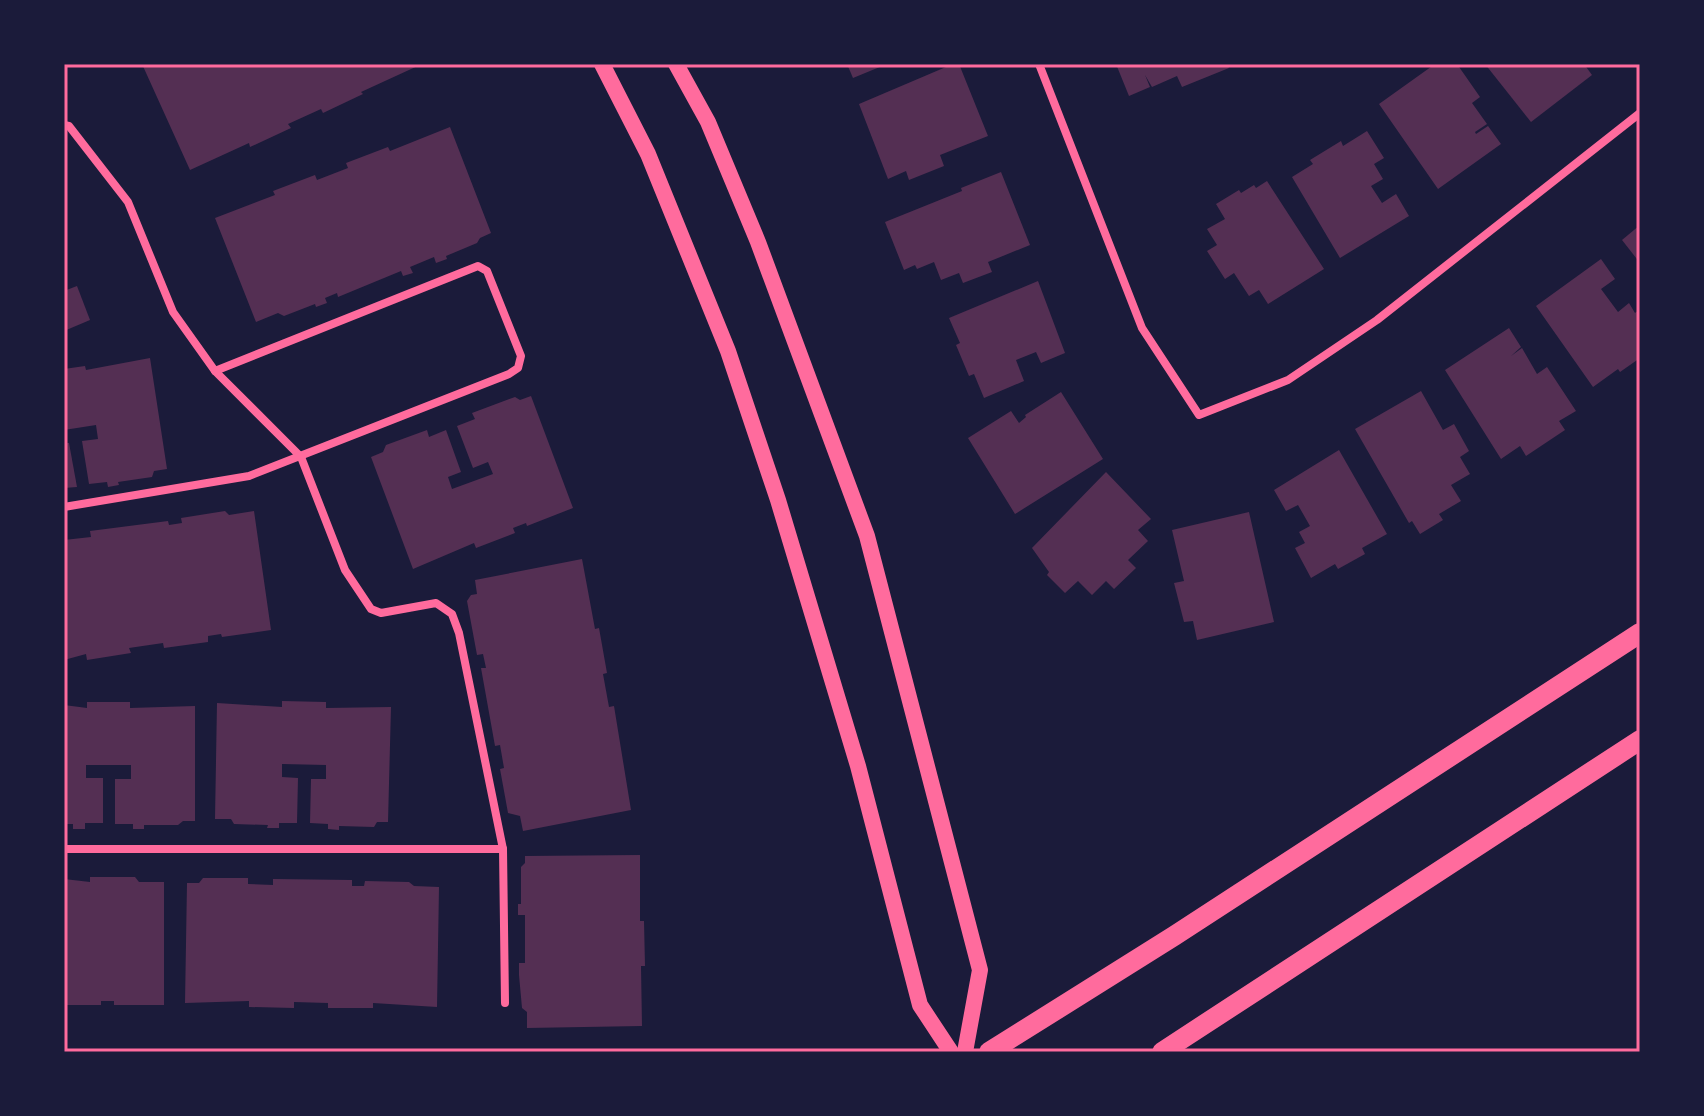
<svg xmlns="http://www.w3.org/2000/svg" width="1704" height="1116" viewBox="0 0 1704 1116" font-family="Figtree,sans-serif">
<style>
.building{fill:#542f53}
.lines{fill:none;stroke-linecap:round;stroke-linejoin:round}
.minor{stroke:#ff6b9d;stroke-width:8}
.secondary{stroke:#ff6b9d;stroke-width:16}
.primary{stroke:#ff6b9d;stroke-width:20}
.neatline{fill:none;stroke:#ff6b9d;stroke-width:3}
</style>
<rect width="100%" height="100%" fill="#1b1b3a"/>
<g class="building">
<polygon points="142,64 422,64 361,92 363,94 323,113 321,109 288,124 291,128 250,147 249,143 190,170"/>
<polygon points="847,64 887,64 853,78"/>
<polygon points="953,64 959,64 988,136 940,155 944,166 909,180 906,171 888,179 859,104"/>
<polygon points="1116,64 1227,64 1229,68 1182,87 1177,76 1152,87 1145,75 1150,87 1129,96"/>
<polygon points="1435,64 1457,64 1480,97 1472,103 1487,124 1475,132 1476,134 1488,126 1501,144 1438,189 1379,104"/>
<polygon points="1485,64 1584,64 1592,75 1531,122"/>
<polygon points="450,127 491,233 480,238 477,243 446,256 447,259 436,263 434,257 410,267 413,273 403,276 401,271 338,297 337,293 325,298 327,303 316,307 315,304 284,316 278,313 256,322 215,218 275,195 273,191 315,175 317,180 348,168 346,163 388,147 390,151"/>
<polygon points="1367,131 1384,158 1374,164 1383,179 1371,186 1382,203 1396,194 1409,216 1340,258 1292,177 1313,164 1310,160 1341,141 1343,146"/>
<polygon points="1001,172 1030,245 988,262 992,272 963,283 959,273 941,280 934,262 917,269 915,265 904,270 885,222 962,191 961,188"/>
<polygon points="1267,181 1324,269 1268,304 1259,290 1249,296 1234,273 1225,279 1207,251 1217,245 1207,229 1225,219 1216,204 1239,190 1241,193 1254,185 1256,188"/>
<polygon points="1640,225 1640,263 1622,240"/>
<polygon points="1601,259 1615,279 1601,289 1618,312 1629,303 1635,313 1640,309 1640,358 1620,372 1618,369 1593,387 1536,306"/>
<polygon points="1038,281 1065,353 1041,363 1036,352 1016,360 1024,381 984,398 974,374 969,376 956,345 960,343 949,318"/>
<polygon points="77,286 90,320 64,331 64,291"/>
<polygon points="1509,328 1521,347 1511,356 1522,348 1537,374 1547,367 1576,411 1559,421 1565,430 1526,456 1520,446 1501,459 1445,370"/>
<polygon points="150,358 167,469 154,471 152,477 118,482 119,485 108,487 107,482 89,484 82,441 98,439 96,425 64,430 64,369 85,366 86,370"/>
<polygon points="1421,391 1443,430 1454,424 1469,451 1460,457 1470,474 1451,485 1461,501 1439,514 1443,520 1420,534 1412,521 1409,523 1355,429"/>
<polygon points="1061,392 1103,459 1015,514 968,438 1011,411 1019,423 1026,417 1025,415"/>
<polygon points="531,396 573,508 527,526 526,523 513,528 515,533 476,548 474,543 413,569 371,457 383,452 386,445 427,430 429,437 446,430 461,472 448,477 452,489 493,474 488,462 473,468 457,426 475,419 472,413 515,397 520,400"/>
<polygon points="64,443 69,443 77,487 64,488"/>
<polygon points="1339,450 1387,534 1362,548 1365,554 1338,569 1335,564 1311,578 1295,548 1305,543 1299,532 1310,526 1298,505 1286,511 1274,490"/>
<polygon points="1106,472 1151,519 1138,530 1148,541 1128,560 1136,568 1114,589 1106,581 1092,595 1078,581 1065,593 1047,575 1049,572 1032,548"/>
<polygon points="225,511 229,515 254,511 271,630 222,637 221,634 208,636 208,642 164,648 163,643 129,648 131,653 87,660 86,654 64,660 64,540 91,537 90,531 168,521 169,525 182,523 181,518"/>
<polygon points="1249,512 1274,622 1197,640 1193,621 1184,622 1174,583 1184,581 1172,530"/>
<polygon points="582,559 595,629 599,628 607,673 603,674 609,707 614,706 631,810 523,831 520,816 508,813 500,769 504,768 500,745 495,746 481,668 486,668 483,654 477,655 467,601 471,595 477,594 475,580"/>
<polygon points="282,701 326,702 326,708 391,707 388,822 377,822 374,827 339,826 339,830 328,829 328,824 310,823 311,779 326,779 326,765 282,764 282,777 298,778 297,823 279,823 279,828 267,828 268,825 234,824 231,819 215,819 217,703 282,707"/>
<polygon points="87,702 130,702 130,708 195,706 195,821 183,821 178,825 144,825 144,829 133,829 133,824 115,824 115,779 131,779 131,765 86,765 86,778 103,778 103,823 85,823 85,829 73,829 73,824 64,824 64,705 87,708"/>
<polygon points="640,855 640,921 644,921 645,966 641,966 642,1026 527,1028 527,1012 522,1008 519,975 519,963 525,963 525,915 518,915 518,904 521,904 521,867 525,863 525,856"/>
<polygon points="90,877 135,877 139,882 164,882 164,1005 114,1005 114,1001 101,1001 101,1005 64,1005 64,879 90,882"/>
<polygon points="203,878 248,878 248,884 273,885 273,879 352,880 352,886 364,886 365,881 409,882 414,886 439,887 437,1007 373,1003 373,1008 328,1008 328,1003 294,1002 294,1008 249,1007 249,1001 185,1003 187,883 199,883"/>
</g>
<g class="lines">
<g class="minor">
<polyline points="1039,64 1142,328 1199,415 1288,380 1377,320 1640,113"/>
<polyline points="64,125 69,126 128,202 173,312 215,371 301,457 345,570 371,609 381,613 436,603 452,614 459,633 503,849 505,1003"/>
<polyline points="64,507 249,476 509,374 518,368 521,356 487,271 478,266 215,371"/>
<polyline points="64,849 503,849"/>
</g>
<g class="secondary">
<polyline points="602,64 648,154 728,351 778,500 858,766 920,1005 951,1052"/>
<polyline points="676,64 708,122 758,242 867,536 980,970 965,1052"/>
</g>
<g class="primary">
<polyline points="989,1052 1174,936 1640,633"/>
<polyline points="1162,1052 1640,740"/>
</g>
</g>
<rect width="1704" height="1116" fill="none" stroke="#1b1b3a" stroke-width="132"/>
<rect x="66" y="66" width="1572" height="984" class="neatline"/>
</svg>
